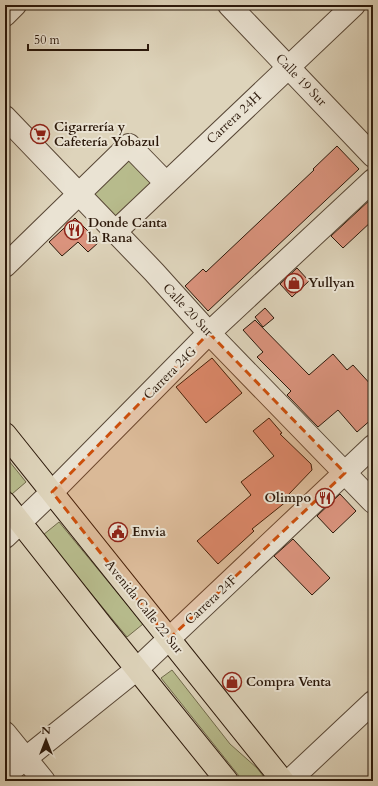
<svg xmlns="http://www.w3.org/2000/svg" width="378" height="786" viewBox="0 0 378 786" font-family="Cardo,serif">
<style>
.green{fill:#b7bb8c;stroke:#716a4b}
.building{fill:#da937d;stroke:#2b180a}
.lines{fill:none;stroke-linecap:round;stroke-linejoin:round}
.minor-casing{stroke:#584736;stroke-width:24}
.major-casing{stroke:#2b180a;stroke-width:24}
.minor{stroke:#eae3d3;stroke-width:22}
.major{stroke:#ded4bb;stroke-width:22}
.marked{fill:#cc4f0c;fill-opacity:0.2;stroke:#cc4f0c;stroke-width:3;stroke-dasharray:8 5;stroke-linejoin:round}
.labels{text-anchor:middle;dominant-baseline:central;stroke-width:4;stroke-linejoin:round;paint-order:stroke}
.street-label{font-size:13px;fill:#2b180a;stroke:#eae3d3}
.poi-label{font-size:13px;font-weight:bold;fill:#2b180a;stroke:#eae3d3;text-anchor:start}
</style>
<rect width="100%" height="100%" fill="#ded4bb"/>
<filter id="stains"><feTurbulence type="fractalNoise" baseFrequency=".005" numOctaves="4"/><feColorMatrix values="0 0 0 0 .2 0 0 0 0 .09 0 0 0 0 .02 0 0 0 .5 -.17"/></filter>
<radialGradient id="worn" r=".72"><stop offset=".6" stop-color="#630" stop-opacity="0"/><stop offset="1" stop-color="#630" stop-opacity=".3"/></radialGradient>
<g class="green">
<polygon points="129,155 154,182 113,220 88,193"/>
<polygon points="5,456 26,482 12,494 5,485"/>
<polygon points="59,522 143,624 127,637 43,535"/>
<polygon points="172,670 230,744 257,768 267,781 243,781 161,678"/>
</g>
<g class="building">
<polygon points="337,146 359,169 208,311 185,286 203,269 206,272 314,170 313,169"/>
<polygon points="373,197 373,220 343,248 331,236"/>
<polygon points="75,218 99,242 88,252 78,242 62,256 49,242"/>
<polygon points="297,268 309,281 292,297 280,284"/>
<polygon points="265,308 274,318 263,327 255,317"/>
<polygon points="255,320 309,375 333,354 347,370 353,365 373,387 373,418 357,432 338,410 318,427 287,395 291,391 257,357 263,352 243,330"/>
<polygon points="212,358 242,393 206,423 176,387"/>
<polygon points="269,418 282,433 280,434 311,464 312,470 289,494 292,497 252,529 254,531 218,564 197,541 251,495 241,482 274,456 253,431"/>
<polygon points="340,494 356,511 333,533 317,516"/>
<polygon points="293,539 330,578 312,595 274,556"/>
</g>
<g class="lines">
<g class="minor-casing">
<g id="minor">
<polyline points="229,5 373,156"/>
<polyline points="5,15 15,5"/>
<polyline points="5,117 154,272 209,333 373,502"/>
<polyline points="115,232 354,5"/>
<polyline points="5,266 129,145 166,183"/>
<polyline points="5,537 52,492 209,333 373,180"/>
<polyline points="5,733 44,781"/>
<polyline points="5,775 137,669 373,446"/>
<polyline points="289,781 373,702"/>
</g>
</g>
<g class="major-casing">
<g id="major">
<polyline points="5,434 283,781"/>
<polyline points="5,503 102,626 227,781"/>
</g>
</g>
<use href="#minor" class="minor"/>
<use href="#major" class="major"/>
</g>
<path class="marked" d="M209,333L345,473L169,639L52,492Z"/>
<defs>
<g id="supermarket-ring" transform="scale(1)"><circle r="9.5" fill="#eae3d3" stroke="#8f2418" stroke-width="1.5"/><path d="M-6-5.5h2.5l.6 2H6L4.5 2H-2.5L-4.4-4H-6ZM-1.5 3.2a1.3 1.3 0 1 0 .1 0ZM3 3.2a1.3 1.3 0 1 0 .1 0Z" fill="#8f2418"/></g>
<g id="restaurant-ring" transform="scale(1)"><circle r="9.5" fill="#eae3d3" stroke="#8f2418" stroke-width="1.5"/><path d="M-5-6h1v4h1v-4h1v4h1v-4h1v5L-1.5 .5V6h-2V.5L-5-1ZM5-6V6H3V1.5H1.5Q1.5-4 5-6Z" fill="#8f2418"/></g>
<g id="shop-ring" transform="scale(1)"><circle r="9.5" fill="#eae3d3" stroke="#8f2418" stroke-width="1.5"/><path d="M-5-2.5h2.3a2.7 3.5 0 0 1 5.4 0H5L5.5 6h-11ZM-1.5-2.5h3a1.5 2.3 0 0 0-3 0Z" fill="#8f2418"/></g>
<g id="civic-ring" transform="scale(1)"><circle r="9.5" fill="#eae3d3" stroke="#8f2418" stroke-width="1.5"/><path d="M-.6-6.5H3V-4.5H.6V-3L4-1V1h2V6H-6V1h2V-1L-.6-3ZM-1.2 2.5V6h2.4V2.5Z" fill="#8f2418"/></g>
</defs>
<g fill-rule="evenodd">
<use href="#supermarket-ring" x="40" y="134"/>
<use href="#restaurant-ring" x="74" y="230"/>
<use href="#shop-ring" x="294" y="283"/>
<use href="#restaurant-ring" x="325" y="498"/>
<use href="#civic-ring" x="118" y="532"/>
<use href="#shop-ring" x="232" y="682"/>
</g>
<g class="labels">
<g class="street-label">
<text transform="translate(301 80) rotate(46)">Calle 19 Sur</text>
<text transform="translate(234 118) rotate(-43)">Carrera 24H</text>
<text transform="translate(188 310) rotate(47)">Calle 20 Sur</text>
<text transform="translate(170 373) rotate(-45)">Carrera 24G</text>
<text transform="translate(211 600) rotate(-43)">Carrera 24F</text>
<text transform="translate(144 607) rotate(51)">Avenida Calle 22 Sur</text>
</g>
<g class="poi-label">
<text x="54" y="127">Cigarrería y<tspan x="54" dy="15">Cafetería Yobazul</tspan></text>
<text x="88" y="223">Donde Canta<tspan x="88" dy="15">la Rana</tspan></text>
<text x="308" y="283">Yullyan</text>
<text x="311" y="498" text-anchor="end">Olimpo</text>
<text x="132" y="532">Envia</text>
<text x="246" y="682">Compra Venta</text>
</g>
</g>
<rect width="378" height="786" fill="none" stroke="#ded4bb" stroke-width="20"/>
<rect x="6" y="6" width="366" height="774" fill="none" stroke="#2b180a" stroke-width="2"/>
<rect x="10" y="10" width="358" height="766" fill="none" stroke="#2b180a"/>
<g transform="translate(46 740)" stroke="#eae3d3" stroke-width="3" paint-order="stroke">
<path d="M0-3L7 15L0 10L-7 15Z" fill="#2b180a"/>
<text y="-6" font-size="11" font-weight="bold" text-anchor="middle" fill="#2b180a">N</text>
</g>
<path d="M28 44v6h120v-6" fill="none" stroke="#2b180a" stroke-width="2"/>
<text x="34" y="44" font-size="12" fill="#2b180a" stroke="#eae3d3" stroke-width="3" paint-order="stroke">50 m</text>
<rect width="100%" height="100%" filter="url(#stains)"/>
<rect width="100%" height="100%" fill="url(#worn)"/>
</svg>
